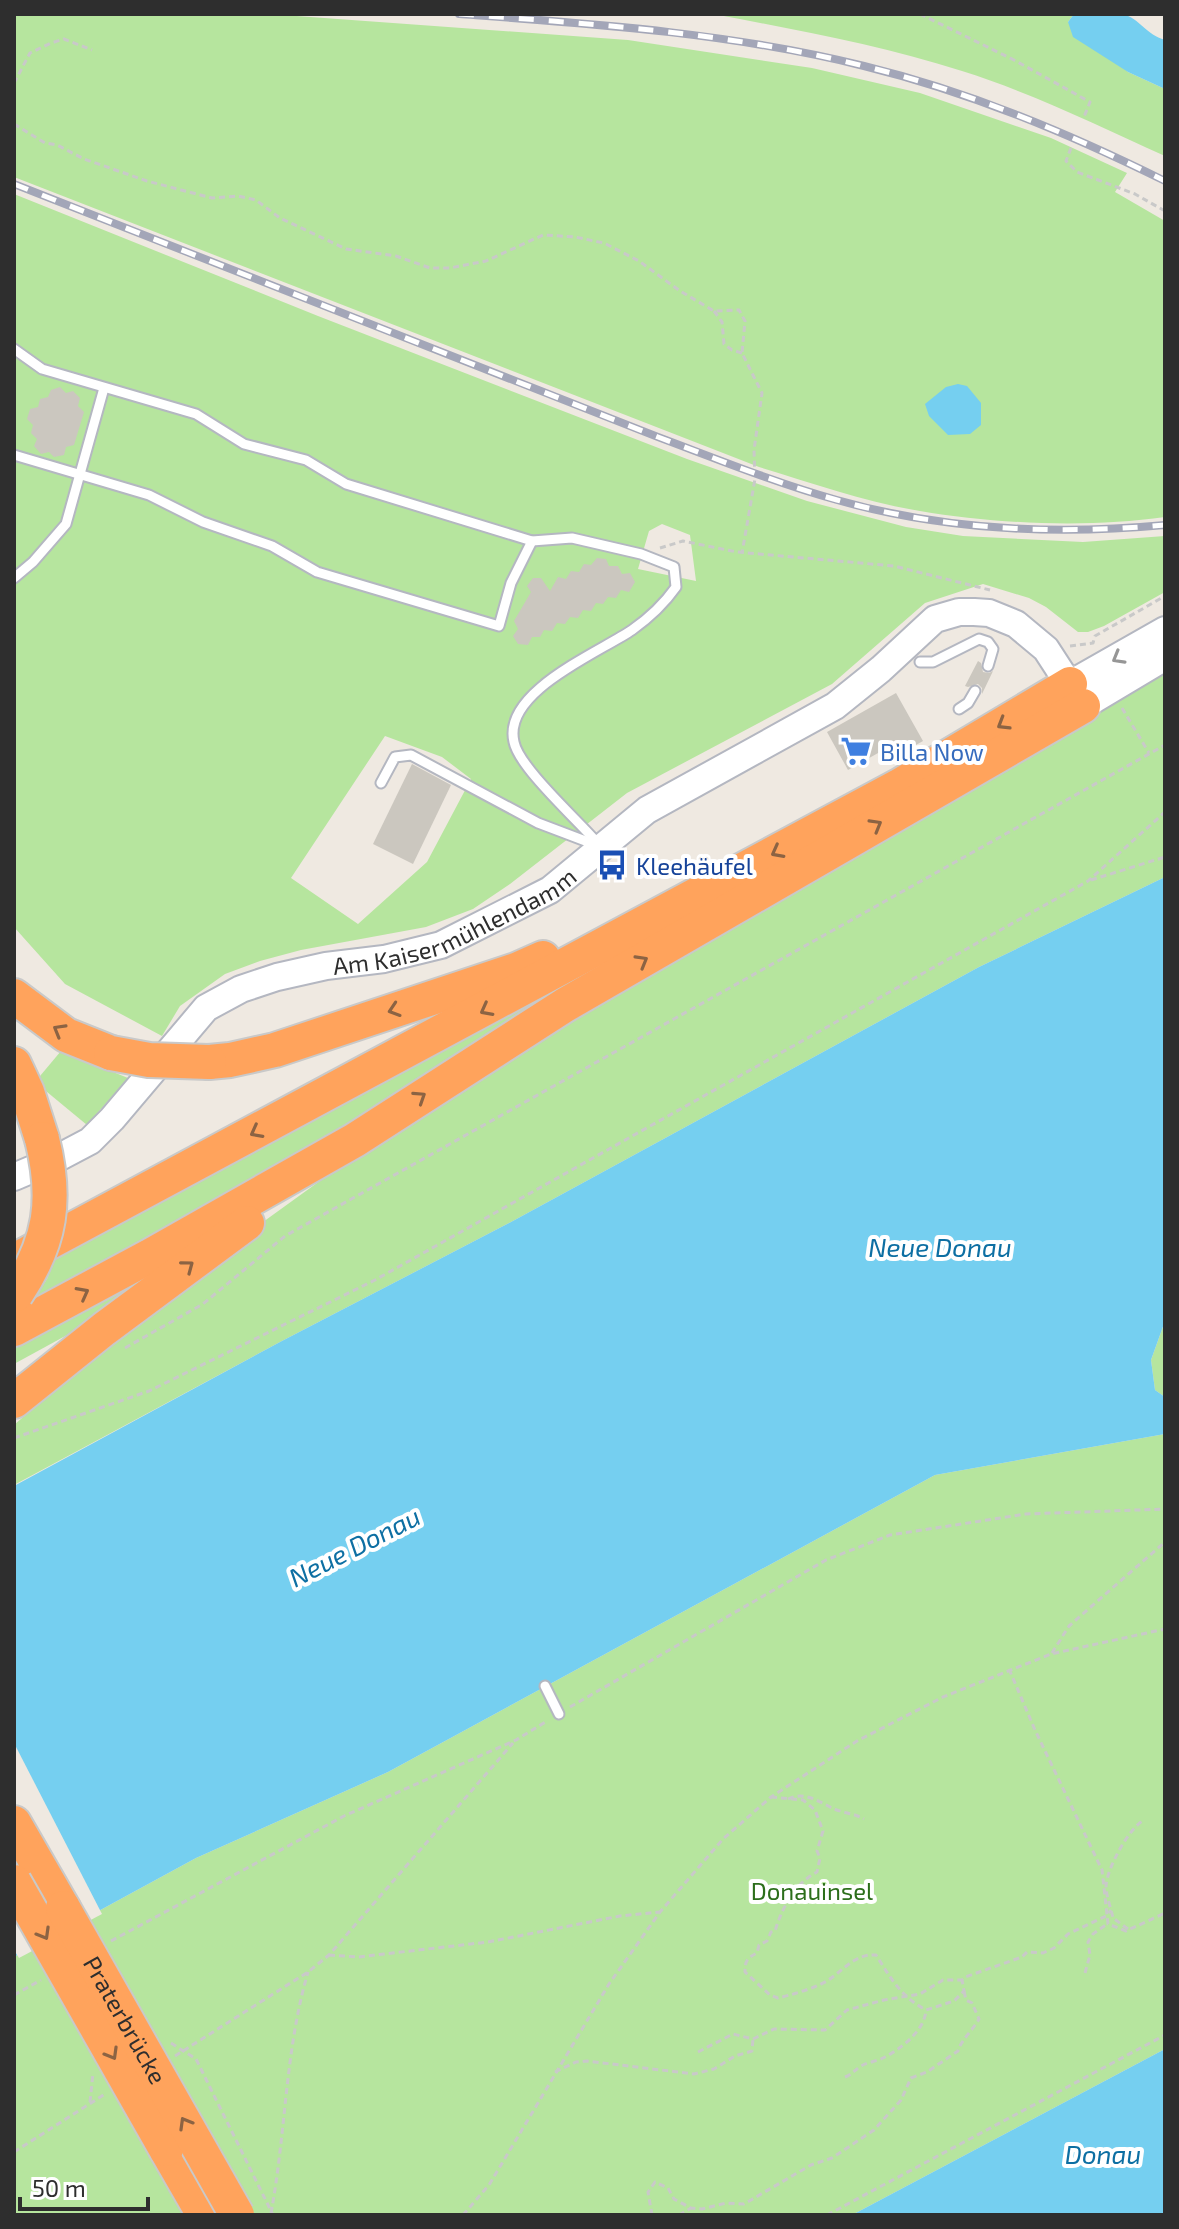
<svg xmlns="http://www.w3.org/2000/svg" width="1179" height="2229" viewBox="0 0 1179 2229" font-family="'Exo 2',sans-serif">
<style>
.green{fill:#b6e59e;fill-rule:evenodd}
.water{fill:#75cff0}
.pier{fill:#efe9e1}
.building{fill:#cbc7bf}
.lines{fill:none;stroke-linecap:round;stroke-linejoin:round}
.lane-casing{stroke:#b4b7c1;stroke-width:13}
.secondary-casing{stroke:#b4b7c1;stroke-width:30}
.highway-casing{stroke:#c9c9c9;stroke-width:38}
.path{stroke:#c9c9c9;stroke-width:3;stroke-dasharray:6 4;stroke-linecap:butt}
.lane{stroke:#fff;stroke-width:9}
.secondary{stroke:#fff;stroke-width:26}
.highway{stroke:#ffa35c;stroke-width:34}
.rail-casing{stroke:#a3a6b8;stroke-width:8}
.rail{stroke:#fff;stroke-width:5;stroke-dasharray:15;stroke-linecap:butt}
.highway-bridge-casing{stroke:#c9c9c9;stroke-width:38;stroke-linecap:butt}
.highway-bridge{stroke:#ffa35c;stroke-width:34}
.oneway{stroke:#969696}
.oneway2{stroke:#8c6343}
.labels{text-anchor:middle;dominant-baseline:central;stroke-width:8;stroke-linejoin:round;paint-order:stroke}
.shop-label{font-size:24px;fill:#366cbe;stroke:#fff;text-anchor:start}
.transit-label{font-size:24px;fill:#164399;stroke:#fff;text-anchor:start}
.street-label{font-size:24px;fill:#2e2e2e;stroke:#fff}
.park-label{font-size:24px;fill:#2c6e1b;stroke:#fff}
.water-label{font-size:26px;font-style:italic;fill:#0d6fa3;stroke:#fff}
</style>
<rect width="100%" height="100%" fill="#efe9e1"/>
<g class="green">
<path d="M14,14H269L628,40L812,68L920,93L1051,138L1127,173L1115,192L1165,221V517C1088,528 996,524 920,511C865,502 812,483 759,467L14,177Z"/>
<path d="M713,14H1074L1068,22L1128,72L1165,89V156C1099,126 1032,93 962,71C880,45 797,30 713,14Z"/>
<path d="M14,194L318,316L687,459L807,501L906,527L963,536L1083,542L1165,536V592L1104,626L1088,632H1078L1046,607L1029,598L983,584L925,603L832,684L627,793L510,884L473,909L426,927L301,950L260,961L225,974L180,1006L162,1036L65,984L14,927ZM662,524L690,535L696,581L638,569L649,531ZM385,736L442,757L471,779L427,862L358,924L291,878Z"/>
<polygon points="1165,668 1165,877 979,967 511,1222 280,1342 14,1485 14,1425 70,1376 220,1262 252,1230 389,1131 491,1064"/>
<polygon points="787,863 262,1183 29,1306 47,1279 60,1248"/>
<polygon points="61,1051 128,1078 87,1125 35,1082"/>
<polygon points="194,1250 122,1305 14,1364 14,1345"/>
<polygon points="1165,1321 1165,1397 1155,1390 1151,1360"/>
<polygon points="1165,1434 1165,2049 852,2215 14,2215 14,1957 196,1858 388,1772 935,1475"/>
</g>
<g class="water">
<path d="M1074,14C1089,14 1112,10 1126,15C1141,21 1146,34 1165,40V89L1128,72L1073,37L1068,22Z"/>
<polygon points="958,384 967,386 981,403 981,425 970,434 948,435 929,416 925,404 946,387"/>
<polygon points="1165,877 1165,1321 1151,1360 1155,1390 1165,1397 1165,1434 935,1475 388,1772 196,1858 14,1957 14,1486 280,1342 511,1222 979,967"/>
<polygon points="1165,2049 1165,2215 852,2215"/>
</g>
<polygon class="pier" points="14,1743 102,1914 19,1958 14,1950"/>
<g class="building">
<polygon points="60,387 66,393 73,391 80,398 78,406 84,412 74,445 66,447 64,455 54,457 49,452 41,454 34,446 37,439 31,433 33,425 27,419 30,409 38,407 40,399 48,397 51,390"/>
<polygon points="597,558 606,559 609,566 618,566 622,574 630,573 635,582 629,592 621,590 616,598 608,597 603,604 596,603 591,611 583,610 578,618 570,617 565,624 557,623 552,631 544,630 540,637 532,637 528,645 518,644 513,636 518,629 514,621 531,592 527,586 533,578 541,578 550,591 558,577 566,579 571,571 579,572 584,564 591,565"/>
<polygon points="978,661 981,663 983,672 989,673 993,671 982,694 982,688 978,684 968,687 965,686"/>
<polygon points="896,693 923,741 900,754 894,744 848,770 827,732"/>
<polygon points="412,764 451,785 413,864 373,844"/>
</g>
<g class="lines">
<g class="lane-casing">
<g id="lane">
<path d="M14,349L42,369L196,414L244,444L306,460L346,484L532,541L572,538L641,554L674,567L676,587C664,604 649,618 632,630C598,653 502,692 514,742C519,768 580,822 600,846"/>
<polyline points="14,455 149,495 203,522 272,546 317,572 499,626 511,583 532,541"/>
<polyline points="14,578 33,562 66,524 104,388"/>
<polyline points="920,662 933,662 979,639 988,642 993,649 988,666"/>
<polyline points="959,709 968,703 975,691"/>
<polyline points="381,783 395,757 411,755 538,823 596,845"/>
<polyline points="545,1686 559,1714"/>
</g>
</g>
<g class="secondary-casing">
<g id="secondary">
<polyline points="1070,684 1165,630"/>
<path id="s1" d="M14,1177L54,1160L90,1141L112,1119L206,1008L241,989L277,977L326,966L384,959L441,945L550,890L647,810L835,706L881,669L935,619L959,612H974L989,613L1016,624L1046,649L1083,706L1165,657"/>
</g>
</g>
<g class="highway-casing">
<g id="highway">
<polyline points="14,996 66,1035 111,1053"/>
<polyline points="209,1062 230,1060 275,1050 516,970 543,958"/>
<polyline points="14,1064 27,1092 42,1139"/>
<polyline points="14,1261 899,786 1070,684"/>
<polyline points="14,1329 150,1256 355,1140 565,1005 1083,706"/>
<polyline points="14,1401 104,1329 247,1223"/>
<polyline points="14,1823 63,1908"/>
<polyline points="166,2149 204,2215"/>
</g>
</g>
<g class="path">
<polyline points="920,14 1014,60 1090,102 1084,117"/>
<polyline points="14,83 30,53 51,43 64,39 92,50"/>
<polyline points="14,124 45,143 57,145 84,159 147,181 212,198 238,196 256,200 280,218 346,249 396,256 430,268 450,268 486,261 543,235 575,237 604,243 639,261 680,291 714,311 739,310 745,321 742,353 762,393 754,450 755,479 742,553"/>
<polyline points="1071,148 1066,161 1077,172 1135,194 1165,211"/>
<polyline points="714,311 722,322 724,344 732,350 742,353"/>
<polyline points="660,548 683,541 737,552 894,566 990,590"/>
<polyline points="1070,646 1093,643 1095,636 1165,596"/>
<polyline points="1122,708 1149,753"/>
<polyline points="1091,880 1165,857"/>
<polyline points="125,1348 203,1304 285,1236 1165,745"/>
<polyline points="14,1438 149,1391 375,1280 1088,881 1165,812"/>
<polyline points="1052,1653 1069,1626 1165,1542"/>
<polyline points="1009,1669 1035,1730 1102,1870 1108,1924 1126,1931 1165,1913"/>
<polyline points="570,1707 826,1560 890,1535 1026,1514 1165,1509"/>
<path d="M771,1797L803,1800L815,1810L823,1831L817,1851L820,1858L817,1872C795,1883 782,1908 775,1931L771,1932L767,1941L759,1945L757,1953C747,1958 745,1961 745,1972L770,1995L778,1998C791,1995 808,1990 821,1984C840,1976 852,1953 876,1955C890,1977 901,1997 926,2010L954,2001L964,1991L962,1980L965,1977L1022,1957L1027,1952L1043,1953L1054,1948L1068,1934L1106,1916L1111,1910"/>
<path d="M788,1799C804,1791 818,1801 832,1808C842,1813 854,1813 864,1819"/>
<path d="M1128,1929L1113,1918C1111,1908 1106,1896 1106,1886C1107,1868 1129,1828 1144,1820"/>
<polyline points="111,1941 344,1816 516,1740 547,1721"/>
<polyline points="329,1955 358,1957 488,1942 620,1916 660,1912"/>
<polyline points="1085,1973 1090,1955 1088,1942 1093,1934 1107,1924"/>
<polyline points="14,1995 41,1980"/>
<polyline points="171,2043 196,2059 273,2215"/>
<polyline points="698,2052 733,2034 753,2039 774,2029 825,2030 847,2010 884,2000 920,1994 943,1980 961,1980"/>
<polyline points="175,2056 308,1972 329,1955 513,1743"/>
<polyline points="555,2072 576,2062 587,2061 694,2074 714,2069 735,2056 752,2051 753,2039"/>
<path d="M845,2077C852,2074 855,2070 861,2066C868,2062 878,2061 885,2057C902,2048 925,2030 926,2010"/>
<polyline points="90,2102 93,2073"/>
<polyline points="14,2152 105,2094"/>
<path d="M271,2213C286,2133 285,2050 308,1972"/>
<polyline points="463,2215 489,2185 609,1984 660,1912 723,1839 771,1797 857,1741 943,1697 1051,1654 1165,1629"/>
<path d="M652,2215L648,2192L655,2182L668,2188L674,2199L691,2208L702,2209L726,2203L744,2204L811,2165L832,2158L874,2130L901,2100L911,2078L927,2072L958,2051C961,2040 973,2030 979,2019L972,2003L966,2000L964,1991"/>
<polyline points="679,2215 691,2208"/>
<polyline points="827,2215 1165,2035"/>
</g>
<use href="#lane" class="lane"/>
<use href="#secondary" class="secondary"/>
<use href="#highway" class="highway"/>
<g class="rail-casing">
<g id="rail">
<path d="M459,14C595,24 732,33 864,66C970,92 1068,133 1165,181"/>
<path d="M14,184L658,437C717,459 776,483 837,500C943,530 1056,535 1165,525"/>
</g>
</g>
<use href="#rail" class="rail"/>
<g class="highway-bridge-casing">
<g id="highway-bridge">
<polyline points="111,1053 149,1060 209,1062"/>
<path d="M16,1294C51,1242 57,1199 42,1139"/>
<polyline points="14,1882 166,2149"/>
<path id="s2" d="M63,1908L237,2215"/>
</g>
</g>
<use href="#highway-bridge" class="highway-bridge"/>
</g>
<defs><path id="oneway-chevron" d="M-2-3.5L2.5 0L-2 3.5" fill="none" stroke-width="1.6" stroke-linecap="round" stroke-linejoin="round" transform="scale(2)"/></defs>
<use class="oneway" href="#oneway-chevron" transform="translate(1118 658) rotate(150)"/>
<g class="oneway2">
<use href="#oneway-chevron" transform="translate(1003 724) rotate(149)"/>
<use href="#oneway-chevron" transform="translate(876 825) rotate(-30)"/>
<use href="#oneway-chevron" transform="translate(777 852) rotate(152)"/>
<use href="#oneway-chevron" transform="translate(642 961) rotate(-30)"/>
<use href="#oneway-chevron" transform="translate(394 1010) rotate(162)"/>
<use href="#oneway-chevron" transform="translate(486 1010) rotate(152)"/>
<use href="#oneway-chevron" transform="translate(59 1030) rotate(-150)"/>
<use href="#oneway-chevron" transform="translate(420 1097) rotate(-33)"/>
<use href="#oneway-chevron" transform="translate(256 1132) rotate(152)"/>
<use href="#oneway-chevron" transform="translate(188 1266) rotate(-37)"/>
<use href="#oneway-chevron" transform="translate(83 1293) rotate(-28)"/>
<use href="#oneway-chevron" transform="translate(44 1934) rotate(60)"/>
<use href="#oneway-chevron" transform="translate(112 2054) rotate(60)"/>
<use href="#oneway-chevron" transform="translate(185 2123) rotate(-120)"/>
</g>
<defs>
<g id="supermarket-bare" transform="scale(2.4)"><path d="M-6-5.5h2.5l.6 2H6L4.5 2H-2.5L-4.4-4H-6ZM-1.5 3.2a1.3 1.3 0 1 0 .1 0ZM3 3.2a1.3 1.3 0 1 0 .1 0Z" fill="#3f7fe0" stroke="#fff" stroke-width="2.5" paint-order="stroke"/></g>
<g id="bus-bare" transform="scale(2.4)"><path d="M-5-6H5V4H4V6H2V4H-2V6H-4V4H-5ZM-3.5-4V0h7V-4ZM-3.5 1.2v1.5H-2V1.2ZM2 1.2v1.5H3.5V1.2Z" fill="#1a4fb4" stroke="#fff" stroke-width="2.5" paint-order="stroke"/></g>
</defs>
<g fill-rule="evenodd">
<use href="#supermarket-bare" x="856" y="751"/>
<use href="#bus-bare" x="612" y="865"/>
</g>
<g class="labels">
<g class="shop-label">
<text x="880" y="751">Billa Now</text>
</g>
<g class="transit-label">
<text x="636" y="865">Kleehäufel</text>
</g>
<g class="street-label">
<text stroke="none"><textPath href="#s1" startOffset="526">Am Kaisermühlendamm</textPath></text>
<text stroke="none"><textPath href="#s2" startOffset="128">Praterbrücke</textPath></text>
</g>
<g class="park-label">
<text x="812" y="1890">Donauinsel</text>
</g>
<g class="water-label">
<text x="940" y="1246">Neue Donau</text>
<text transform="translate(354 1546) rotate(-27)">Neue Donau</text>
<text x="1103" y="2153">Donau</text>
</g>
</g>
<rect width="1179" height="2229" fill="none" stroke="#2e2e2e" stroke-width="32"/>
<path d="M20 2197v12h128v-12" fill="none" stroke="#2e2e2e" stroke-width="4"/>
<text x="32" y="2197" font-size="24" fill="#2e2e2e" stroke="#ffffff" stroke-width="6" paint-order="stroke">50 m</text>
</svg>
